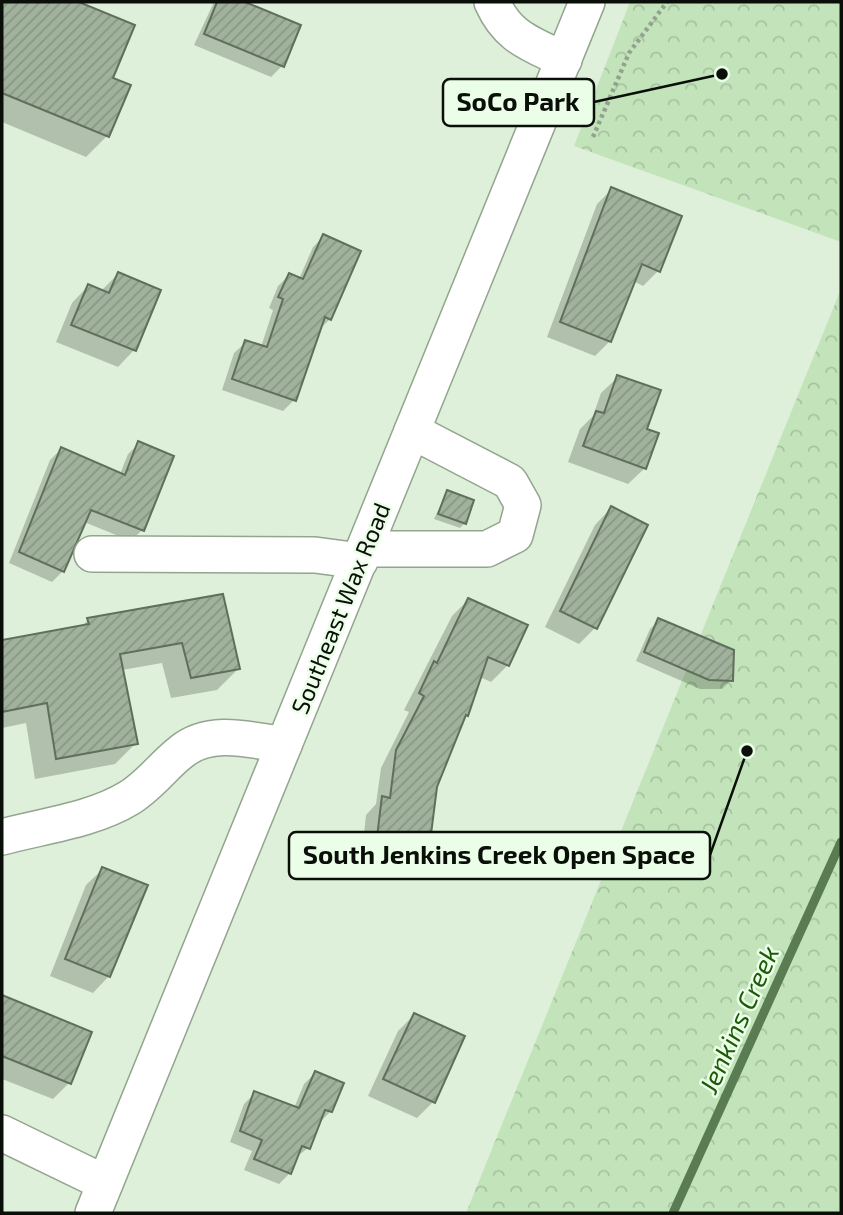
<svg xmlns="http://www.w3.org/2000/svg" width="843" height="1215" viewBox="0 0 843 1215" font-family="'Exo 2',sans-serif">
<style>
.park{fill:url(#park-crowns)}
.shadow{fill:#0003}
.lines{fill:none;stroke-linecap:round;stroke-linejoin:round}
.stream{stroke:#5a7c52;stroke-width:9}
.building{fill:url(#building-hatch);stroke:#5f6f5b;stroke-width:2}
.minor-casing{stroke:#93a58f;stroke-width:38}
.path{stroke:#93a18f;stroke-width:4.5;stroke-dasharray:3.5 3.5;stroke-linecap:butt}
.minor{stroke:#fff;stroke-width:35}
.labels{text-anchor:middle;dominant-baseline:central;stroke-width:5;stroke-linejoin:round;paint-order:stroke}
.street-label{font-size:24px;fill:#0a1009;stroke:#ebfee7}
.water-label{font-size:26px;font-style:italic;fill:#1c5a08;stroke:#ebfee7}
.leader{fill:none;stroke:#0a1009;stroke-width:2.5}
.callout-dot{fill:#0a1009;stroke:#ebfee7;stroke-width:2.5}
.callout{fill:#ebfee7;stroke:#0a1009;stroke-width:2.5}
.callout-label{font-size:26px;text-anchor:middle;font-weight:bold;fill:#0a1009}
</style>
<defs>
<pattern id="park-crowns" width="20" height="18" patternUnits="userSpaceOnUse" patternTransform="scale(1.75)"><rect width="20" height="18" fill="#c3e4bb"/><path d="M2 6a3 3 0 1 1 6 0M12 15a3 3 0 1 1 6 0" fill="none" stroke="#a6c39f"/></pattern>
<pattern id="building-hatch" width="6" height="6" patternUnits="userSpaceOnUse" patternTransform="scale(1.75)"><rect width="6" height="6" fill="#a0b19c"/><path d="M-1 1l2-2M0 6l6-6M5 7l2-2" fill="none" stroke="#889785"/></pattern>
</defs>
<rect width="100%" height="100%" fill="#def0d9"/>
<g class="park">
<polygon points="630,2 841,2 841,242 574,146"/>
<polygon points="841,289 841,1213 466,1213"/>
</g>
<g class="shadow">
<polygon points="2,2 74,2 133,26 111,79 107,136 86,157 2,122"/>
<polygon points="214,2 241,2 299,26 282,66 271,77 194,45"/>
<polygon points="612,189 658,271 643,286 633,281 610,341 595,356 547,337 597,204"/>
<polygon points="324,236 330,319 319,330 294,400 283,411 222,390 234,353 246,342 261,347 273,310 269,308 278,286 289,275 299,279 313,247"/>
<polygon points="118,274 134,350 118,367 56,342 72,303 88,286 101,291"/>
<polygon points="618,377 645,430 645,468 628,484 568,462 580,429 593,416 601,393"/>
<polygon points="139,443 142,530 131,541 84,522 63,571 52,582 9,563 50,460 61,449 120,474 128,454"/>
<polygon points="447,492 465,523 460,528 434,519"/>
<polygon points="611,508 595,628 579,644 545,627 595,525"/>
<polygon points="222,596 238,669 217,690 171,698 162,663 122,670 136,743 115,764 35,779 26,723 2,728 2,642 81,627 88,620"/>
<polygon points="468,600 526,626 508,665 491,682 480,677 436,787 429,841 412,857 362,853 366,815 376,804 381,768 409,712 404,710 452,616"/>
<polygon points="659,620 731,680 722,689 700,689 636,661 650,629"/>
<polygon points="103,869 109,976 93,993 50,976 86,885"/>
<polygon points="2,997 90,1033 69,1083 53,1099 2,1079"/>
<polygon points="414,1015 433,1102 417,1118 368,1096 398,1031"/>
<polygon points="315,1073 331,1111 319,1123 308,1148 295,1158 290,1173 279,1184 244,1170 252,1151 230,1142 244,1104 255,1093 294,1108 304,1084"/>
</g>
<g class="lines">
<polyline class="stream" points="673,1213 841,842"/>
</g>
<g class="building">
<polygon points="2,2 79,2 135,25 113,78 131,85 109,137 2,93"/>
<polygon points="217,2 245,2 301,25 284,67 204,34"/>
<polygon points="611,187 682,216 660,272 642,264 611,342 560,322"/>
<polygon points="323,234 361,251 331,320 325,317 296,401 232,379 245,340 267,347 283,299 278,297 289,273 303,279"/>
<polygon points="118,272 161,290 136,351 71,325 88,284 109,293"/>
<polygon points="617,375 661,390 647,429 659,433 646,469 583,446 596,411 604,413"/>
<polygon points="138,441 174,456 144,531 91,510 64,572 19,552 61,447 125,475"/>
<polygon points="447,490 474,500 466,524 438,514"/>
<polygon points="611,506 648,525 597,629 560,611"/>
<polygon points="223,594 240,669 191,678 182,643 120,654 138,744 56,759 47,703 2,712 2,640 89,624 87,618"/>
<polygon points="468,598 528,625 509,666 488,657 468,716 466,715 437,787 430,842 377,837 382,796 390,798 396,750 424,696 419,693 434,661 437,663"/>
<polygon points="658,618 734,650 733,681 709,680 644,652"/>
<polygon points="102,867 148,885 110,977 65,959"/>
<polygon points="2,995 92,1032 71,1084 2,1056"/>
<polygon points="414,1013 465,1036 435,1103 383,1079"/>
<polygon points="315,1071 344,1083 332,1112 325,1110 310,1149 302,1146 291,1174 254,1159 262,1140 240,1131 254,1091 299,1108"/>
</g>
<g class="lines">
<g class="minor-casing">
<g id="minor">
<path d="M492,2C508,38 530,43 564,60"/>
<polyline points="364,549 487,549 515,535 523,505 510,482 412,431"/>
<polyline points="92,554 315,555 360,561"/>
<path d="M2,837C43,826 93,820 129,798C149,786 163,766 181,752C210,728 251,740 284,745"/>
<polyline points="2,1133 105,1183"/>
<polyline points="93,1213 587,2"/>
</g>
</g>
<polyline class="path" points="593,137 629,53 667,2"/>
<use href="#minor" class="minor"/>
</g>
<g class="labels">
<g class="street-label">
<text transform="translate(340 608) rotate(-68)">Southeast Wax Road</text>
</g>
<g class="water-label">
<text transform="translate(738 1019) rotate(-66)">Jenkins Creek</text>
</g>
</g>
<path class="leader" d="M722 74L594 102M747 751L710 855"/>
<g class="callout-dot">
<circle cx="722" cy="74" r="7"/>
<circle cx="747" cy="751" r="7"/>
</g>
<g class="callout">
<rect x="443" y="79" width="151" height="47" rx="7"/>
<rect x="289" y="832" width="421" height="47" rx="7"/>
</g>
<g class="callout-label">
<text x="518" y="111">SoCo Park</text>
<text x="499" y="864">South Jenkins Creek Open Space</text>
</g>
<rect width="843" height="1215" fill="none" stroke="#0a1009" stroke-width="7"/>
</svg>
